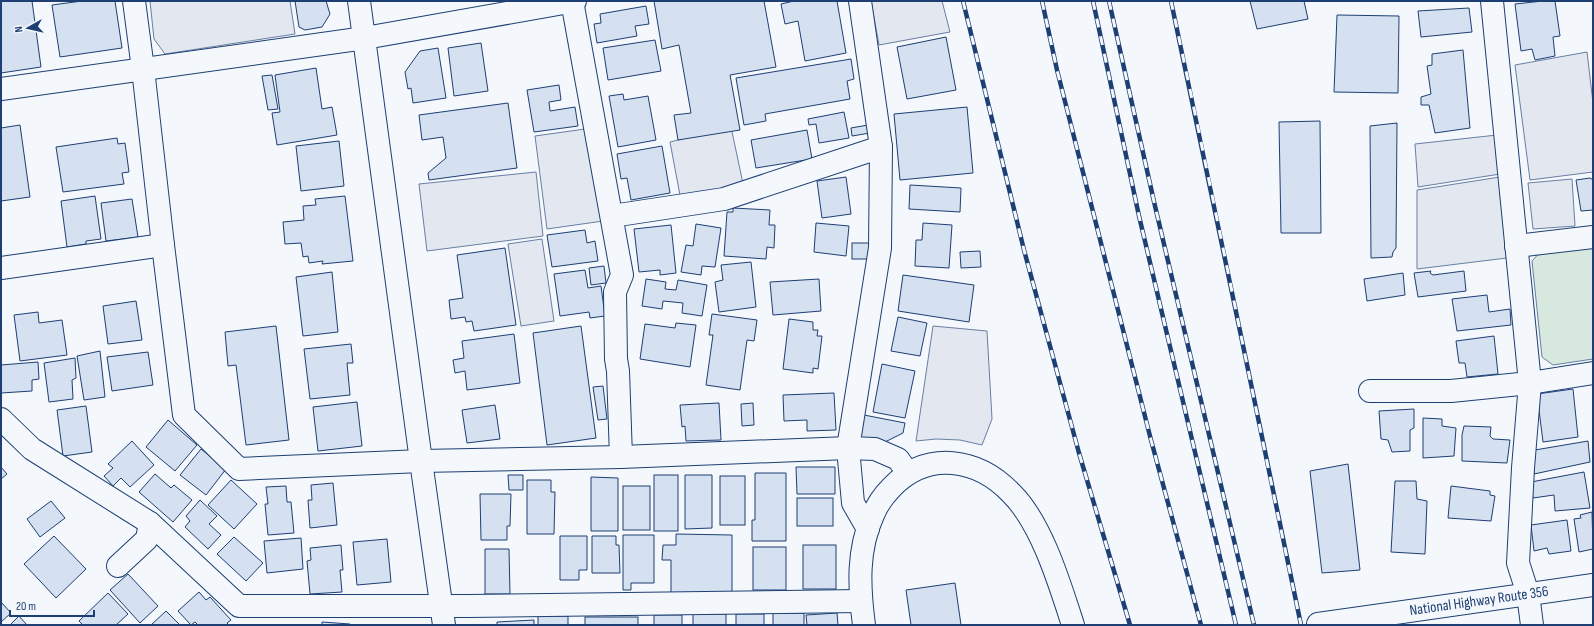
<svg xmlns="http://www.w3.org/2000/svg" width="1594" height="626" viewBox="0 0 1594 626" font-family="'Sofia Sans Condensed',sans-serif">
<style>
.green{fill:#d7e8df;stroke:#687fa3}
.parking{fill:#e3e8f0;stroke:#687fa3}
.building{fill:#d5e0f0;stroke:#1d3f73}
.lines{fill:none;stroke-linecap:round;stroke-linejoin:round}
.minor-casing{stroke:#1d3f73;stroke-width:24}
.tertiary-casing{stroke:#1d3f73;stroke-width:24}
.trunk-casing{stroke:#1d3f73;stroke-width:24}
.minor{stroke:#f4f7fb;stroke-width:22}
.tertiary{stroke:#f4f7fb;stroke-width:22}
.trunk{stroke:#f4f7fb;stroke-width:22}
.rail-casing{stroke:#1d3f73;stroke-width:4.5}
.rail{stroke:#f4f7fb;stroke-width:3;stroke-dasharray:9;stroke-linecap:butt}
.labels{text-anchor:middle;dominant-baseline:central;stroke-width:3;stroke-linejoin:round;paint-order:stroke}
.street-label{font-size:15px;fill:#1d3f73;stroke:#f4f7fb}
</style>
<rect width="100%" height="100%" fill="#f4f7fb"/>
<polygon class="green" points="1593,244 1593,359 1553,365 1542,357 1532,261 1542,250"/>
<g class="parking">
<polygon points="150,1 290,1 295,34 165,54 154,39"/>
<polygon points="871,1 942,1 950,32 879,45"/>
<polygon points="1587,52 1593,103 1593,172 1530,180 1515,65"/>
<polygon points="731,127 745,193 682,206 670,142"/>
<polygon points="585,129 603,221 547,229 535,136"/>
<polygon points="1497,135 1500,174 1418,187 1415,144"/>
<polygon points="536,172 543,236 427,251 419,184"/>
<polygon points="1500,177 1507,258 1417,269 1417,190"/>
<polygon points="1572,179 1575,226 1533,229 1528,183"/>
<polygon points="542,239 554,321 521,326 508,244"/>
<polygon points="933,326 987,331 992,419 982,445 960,440 936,439 916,441"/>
</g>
<g class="building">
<polygon points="1,1 32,1 41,67 1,73"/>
<polygon points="82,1 115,1 122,48 60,57 52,5"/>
<polygon points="295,1 326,1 330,14 322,27 305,30 299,27"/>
<polygon points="654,1 764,1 776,67 730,75 740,130 678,140 674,115 691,113 679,45 662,49"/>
<polygon points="794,1 837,1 846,53 805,61 798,21 785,24 781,4"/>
<polygon points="1250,1 1304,1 1308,19 1257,29"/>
<polygon points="1543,1 1555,1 1560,36 1553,37 1555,56 1535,60 1532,49 1521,51 1515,4"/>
<polygon points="646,6 649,24 635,26 637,36 597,43 594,24 601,23 600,14"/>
<polygon points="1469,8 1472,32 1421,37 1418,11"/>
<polygon points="1337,15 1399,16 1398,93 1334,92"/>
<polygon points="946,37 956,90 907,99 897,47"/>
<polygon points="655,40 661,71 608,80 603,48"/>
<polygon points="481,43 488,91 454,96 448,48"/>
<polygon points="438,48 446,98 413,103 411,88 408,89 405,72 420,51"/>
<polygon points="1463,50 1470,128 1435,133 1429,105 1421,105 1421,97 1431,94 1427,66 1432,65 1432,54"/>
<polygon points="851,59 854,79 847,81 850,99 765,114 766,121 744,125 736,78"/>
<polygon points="316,68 322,109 332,107 337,135 277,145 272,113 280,112 275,75"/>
<polygon points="272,75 278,109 268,110 262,76"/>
<polygon points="559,85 561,100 549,102 550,111 575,107 578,126 534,132 527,90"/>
<polygon points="623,94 624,100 648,96 656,140 618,147 609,96"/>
<polygon points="508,103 517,168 429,180 428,173 446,158 443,137 422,140 419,115"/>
<polygon points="967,107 973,173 900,180 894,114"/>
<polygon points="844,112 849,138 819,143 816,124 809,125 808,119"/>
<polygon points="1320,121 1321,233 1281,233 1279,122"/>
<polygon points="1397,123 1396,248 1393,252 1392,257 1371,258 1370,126"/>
<polygon points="20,125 30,197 1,201 1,128"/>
<polygon points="868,125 870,133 852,136 851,128"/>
<polygon points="807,130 812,159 756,168 751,140"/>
<polygon points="117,138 118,144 125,143 129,172 122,173 124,184 63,192 56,147"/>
<polygon points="339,141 344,186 301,191 296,146"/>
<polygon points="662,146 670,193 631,200 627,178 621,179 617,154"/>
<polygon points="846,177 851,214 822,218 817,181"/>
<polygon points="1590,178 1593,180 1593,210 1581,211 1576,180"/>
<polygon points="910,185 961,188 960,212 909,209"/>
<polygon points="95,196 101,239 86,241 86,244 67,247 61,201"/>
<polygon points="345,196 353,261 322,264 323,261 309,263 308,256 303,257 301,243 285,244 283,222 304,220 303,206 316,205 315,199"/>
<polygon points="132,199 138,237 106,241 101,203"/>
<polygon points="733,208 770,210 769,225 775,225 774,248 767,247 766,259 724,256 727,212 733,212"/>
<polygon points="816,223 849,226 846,256 814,252"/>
<polygon points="923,223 952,225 949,268 915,266 916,240 922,240"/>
<polygon points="696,224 721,228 715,267 702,266 701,275 681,272 686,245 693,246"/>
<polygon points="671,225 676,273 660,275 660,270 639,272 634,229"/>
<polygon points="585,230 587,243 595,241 598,261 552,267 547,235"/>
<rect x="852" y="243" width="18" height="16"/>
<polygon points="505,248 516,325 474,331 472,321 466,322 465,317 451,319 449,300 463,298 457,255"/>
<polygon points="980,251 981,267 961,268 960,252"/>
<polygon points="751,262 756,307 719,312 715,282 723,280 721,265"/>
<polygon points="604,266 606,283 591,285 589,268"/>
<polygon points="585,270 588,288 601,286 605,316 590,318 589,312 560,316 554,274"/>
<polygon points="1431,271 1430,273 1433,275 1464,271 1466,291 1418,297 1414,273"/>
<polygon points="332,272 338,332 303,336 296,277"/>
<polygon points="1403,273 1405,295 1367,301 1364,279"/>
<polygon points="903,275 974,285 969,322 898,311"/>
<polygon points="646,279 666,282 665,289 676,290 678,280 707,285 702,316 682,313 683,303 663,301 662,309 642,306"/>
<polygon points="819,279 821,311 773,315 770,282"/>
<polygon points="1487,295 1489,312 1510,309 1511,325 1457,331 1452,299"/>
<polygon points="136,301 142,340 108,344 103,306"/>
<polygon points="38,312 39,323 62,320 67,355 20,361 14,315"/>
<polygon points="712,314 757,320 754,341 747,340 740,390 706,385 713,335 709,335"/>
<polygon points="898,317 927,323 920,356 891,351"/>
<polygon points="789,319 813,322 813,330 818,330 817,336 822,336 818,369 813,368 813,373 783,369"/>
<polygon points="676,323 696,325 690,367 640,359 645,324 675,328"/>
<polygon points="276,326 289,440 246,445 236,365 228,366 225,332"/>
<polygon points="581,326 596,438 547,445 533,333"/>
<polygon points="514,334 520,383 467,390 465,371 455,373 453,360 464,358 462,341"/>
<polygon points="1494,336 1498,374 1467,377 1465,363 1459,363 1456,341"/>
<polygon points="351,344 353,363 347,363 350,395 310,399 304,349"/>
<polygon points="100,351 105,397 84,400 77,356"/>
<polygon points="148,352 153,385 112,391 107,357"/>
<polygon points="75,358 76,378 72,380 73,399 49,402 44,363"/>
<polygon points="38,362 39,379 32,380 32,391 1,393 1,365"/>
<polygon points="882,364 915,371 905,418 873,412"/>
<polygon points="603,386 607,419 598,420 593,387"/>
<polygon points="1573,389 1578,437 1543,442 1537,394"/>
<polygon points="834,393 836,430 807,431 807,420 784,421 783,395"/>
<polygon points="357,402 362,446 318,451 313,407"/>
<polygon points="719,403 721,440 686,441 685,426 682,427 680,405"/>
<polygon points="753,403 754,425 742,426 741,404"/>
<polygon points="495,405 500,439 467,443 462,410"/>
<polygon points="86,406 92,452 63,456 57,410"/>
<polygon points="1414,409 1414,428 1410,430 1410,451 1392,452 1388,440 1381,439 1379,411"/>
<polygon points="864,415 905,423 903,433 883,443 859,438"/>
<polygon points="1423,418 1442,419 1442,426 1456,428 1454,456 1423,458"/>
<polygon points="168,420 197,445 175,471 146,447"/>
<polygon points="1464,426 1491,427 1490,436 1493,439 1510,440 1507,463 1462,461 1462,435"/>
<polygon points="132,441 154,465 130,487 121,478 113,486 104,476 113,468 108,464"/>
<polygon points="1588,441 1590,462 1534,474 1535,450"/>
<polygon points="201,449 226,469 206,495 180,475"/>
<polygon points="1348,464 1360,570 1322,573 1310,471"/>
<polygon points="1,467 7,474 1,479"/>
<polygon points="796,467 835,467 835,494 797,494"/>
<polygon points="1584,472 1590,508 1555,511 1554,495 1533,498 1531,482"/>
<polygon points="755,473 786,473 786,541 752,541 752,520 755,520"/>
<polygon points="155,474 171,488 174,485 192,500 173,522 139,492"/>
<polygon points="508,475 523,475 523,490 509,490"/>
<rect x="654" y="475" width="24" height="56"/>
<polygon points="685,475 712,475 712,528 685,529"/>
<rect x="720" y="476" width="25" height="49"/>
<polygon points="591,477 618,478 618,531 591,531"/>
<polygon points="231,480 257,504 234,529 208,505"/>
<polygon points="527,480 551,480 551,492 555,492 554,534 527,534"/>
<polygon points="1395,481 1416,481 1417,499 1427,501 1425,554 1391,552"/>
<polygon points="333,483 337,525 310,528 308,500 312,500 311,485"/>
<polygon points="286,486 287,502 291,502 294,533 268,535 265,504 268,504 266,487"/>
<rect x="623" y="486" width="27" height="44"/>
<polygon points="1451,486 1490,491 1490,495 1495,496 1491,521 1448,518"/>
<polygon points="480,494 511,494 510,526 507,526 507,540 481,540"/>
<rect x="797" y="498" width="36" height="28"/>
<polygon points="200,500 217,516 209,524 221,535 208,549 185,527 190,521 186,516"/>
<polygon points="51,501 65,518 40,537 27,519"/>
<polygon points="1592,512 1593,549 1579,552 1574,519 1581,518 1580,515"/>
<polygon points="1567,520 1571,551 1549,554 1547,548 1534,551 1531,525"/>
<polygon points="676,534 732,535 732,593 671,593 671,560 662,560 663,545 676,545"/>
<polygon points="623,535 654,535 654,583 631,583 631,590 623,590"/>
<polygon points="54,536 86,569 56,598 24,564"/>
<polygon points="560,536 587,536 587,570 579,570 579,580 560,580"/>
<polygon points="592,536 616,536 616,545 619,545 620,573 592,573"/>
<polygon points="234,537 263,563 246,581 217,554"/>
<polygon points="301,538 303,569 267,573 264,541"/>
<polygon points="387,539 391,582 357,585 353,542"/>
<polygon points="341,545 343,570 340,570 342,592 310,594 307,561 311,560 310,548"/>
<rect x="803" y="545" width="33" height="44"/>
<rect x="753" y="547" width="33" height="43"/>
<polygon points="485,549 509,549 510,594 485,594"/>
<polygon points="128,574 158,606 140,623 110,590"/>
<polygon points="955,583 961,625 911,625 906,590"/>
<polygon points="199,592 206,600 210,597 231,620 227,623 229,625 198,625 195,622 191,625 178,611"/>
<polygon points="108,593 128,614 116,625 83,625 79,621"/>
<polygon points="1,602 11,613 1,622"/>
<polygon points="166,611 180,625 151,625"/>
<rect x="773" y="613" width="31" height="12"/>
<polygon points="837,613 838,625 807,625 806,615"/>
<rect x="693" y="614" width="33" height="11"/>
<rect x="736" y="614" width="28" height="11"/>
<rect x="654" y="615" width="28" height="10"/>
<polygon points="19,616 27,625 10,625"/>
<rect x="538" y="616" width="30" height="9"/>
<rect x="585" y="617" width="53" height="8"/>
<polygon points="534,620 534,625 497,625 497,622"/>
<polygon points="322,622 350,624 350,625 322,625"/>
</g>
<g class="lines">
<g class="minor-casing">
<g id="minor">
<polyline points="134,1 143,69 163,245 184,415 239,469 421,461 621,457 848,448 875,449 898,459 908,473"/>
<polyline points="572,1 622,275 615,292 616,359 618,371 621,457"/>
<polyline points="860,1 881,147 880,248 848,448 853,503 868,529"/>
<polyline points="1492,1 1530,383 1523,468 1518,563 1528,594 1532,625"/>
<polyline points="1,89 365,38 575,1"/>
<polyline points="612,216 724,199 881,147"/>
<polyline points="1516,246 1593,237"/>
<polyline points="1,268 163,245"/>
<polyline points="1370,391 1451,391 1530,383 1593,373"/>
<polyline points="1,419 32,449 150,523 239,606 468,606 861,601"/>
<polyline points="118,566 147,539 150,523"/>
</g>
</g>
<g class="tertiary-casing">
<polyline id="tertiary" points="359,1 421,461 444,625"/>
</g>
<g class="trunk-casing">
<g id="trunk">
<polyline points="1318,624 1593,585"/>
<path d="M864,625C859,587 857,550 873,515C877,505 884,495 892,487C928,450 978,458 1012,494C1042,524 1060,585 1073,625"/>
</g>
</g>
<use href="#minor" class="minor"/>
<use href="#tertiary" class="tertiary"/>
<use href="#trunk" class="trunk"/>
<g class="rail-casing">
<g id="rail">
<polyline points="963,1 1024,250 1079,453 1130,625"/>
<polyline points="1042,1 1057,70 1151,440 1201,625"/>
<polyline points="1093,1 1139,216 1236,625"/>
<polyline points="1109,1 1155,206 1254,625"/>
<path d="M1171,1C1216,209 1257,417 1301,625"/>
</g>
</g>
<use href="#rail" class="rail"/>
</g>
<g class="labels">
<g class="street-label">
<text transform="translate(1479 601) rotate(-8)">National Highway Route 356</text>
</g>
</g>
<rect width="1594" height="626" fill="none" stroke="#1d3f73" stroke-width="4"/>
<g transform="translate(28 28) rotate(262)" stroke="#f4f7fb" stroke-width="3" paint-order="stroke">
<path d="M0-3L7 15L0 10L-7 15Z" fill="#1d3f73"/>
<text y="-6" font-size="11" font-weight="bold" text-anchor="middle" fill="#1d3f73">N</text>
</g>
<path d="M10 610v6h84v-6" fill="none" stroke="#1d3f73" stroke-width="2"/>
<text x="16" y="610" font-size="12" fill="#1d3f73" stroke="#f4f7fb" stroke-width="3" paint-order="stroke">20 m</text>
</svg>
